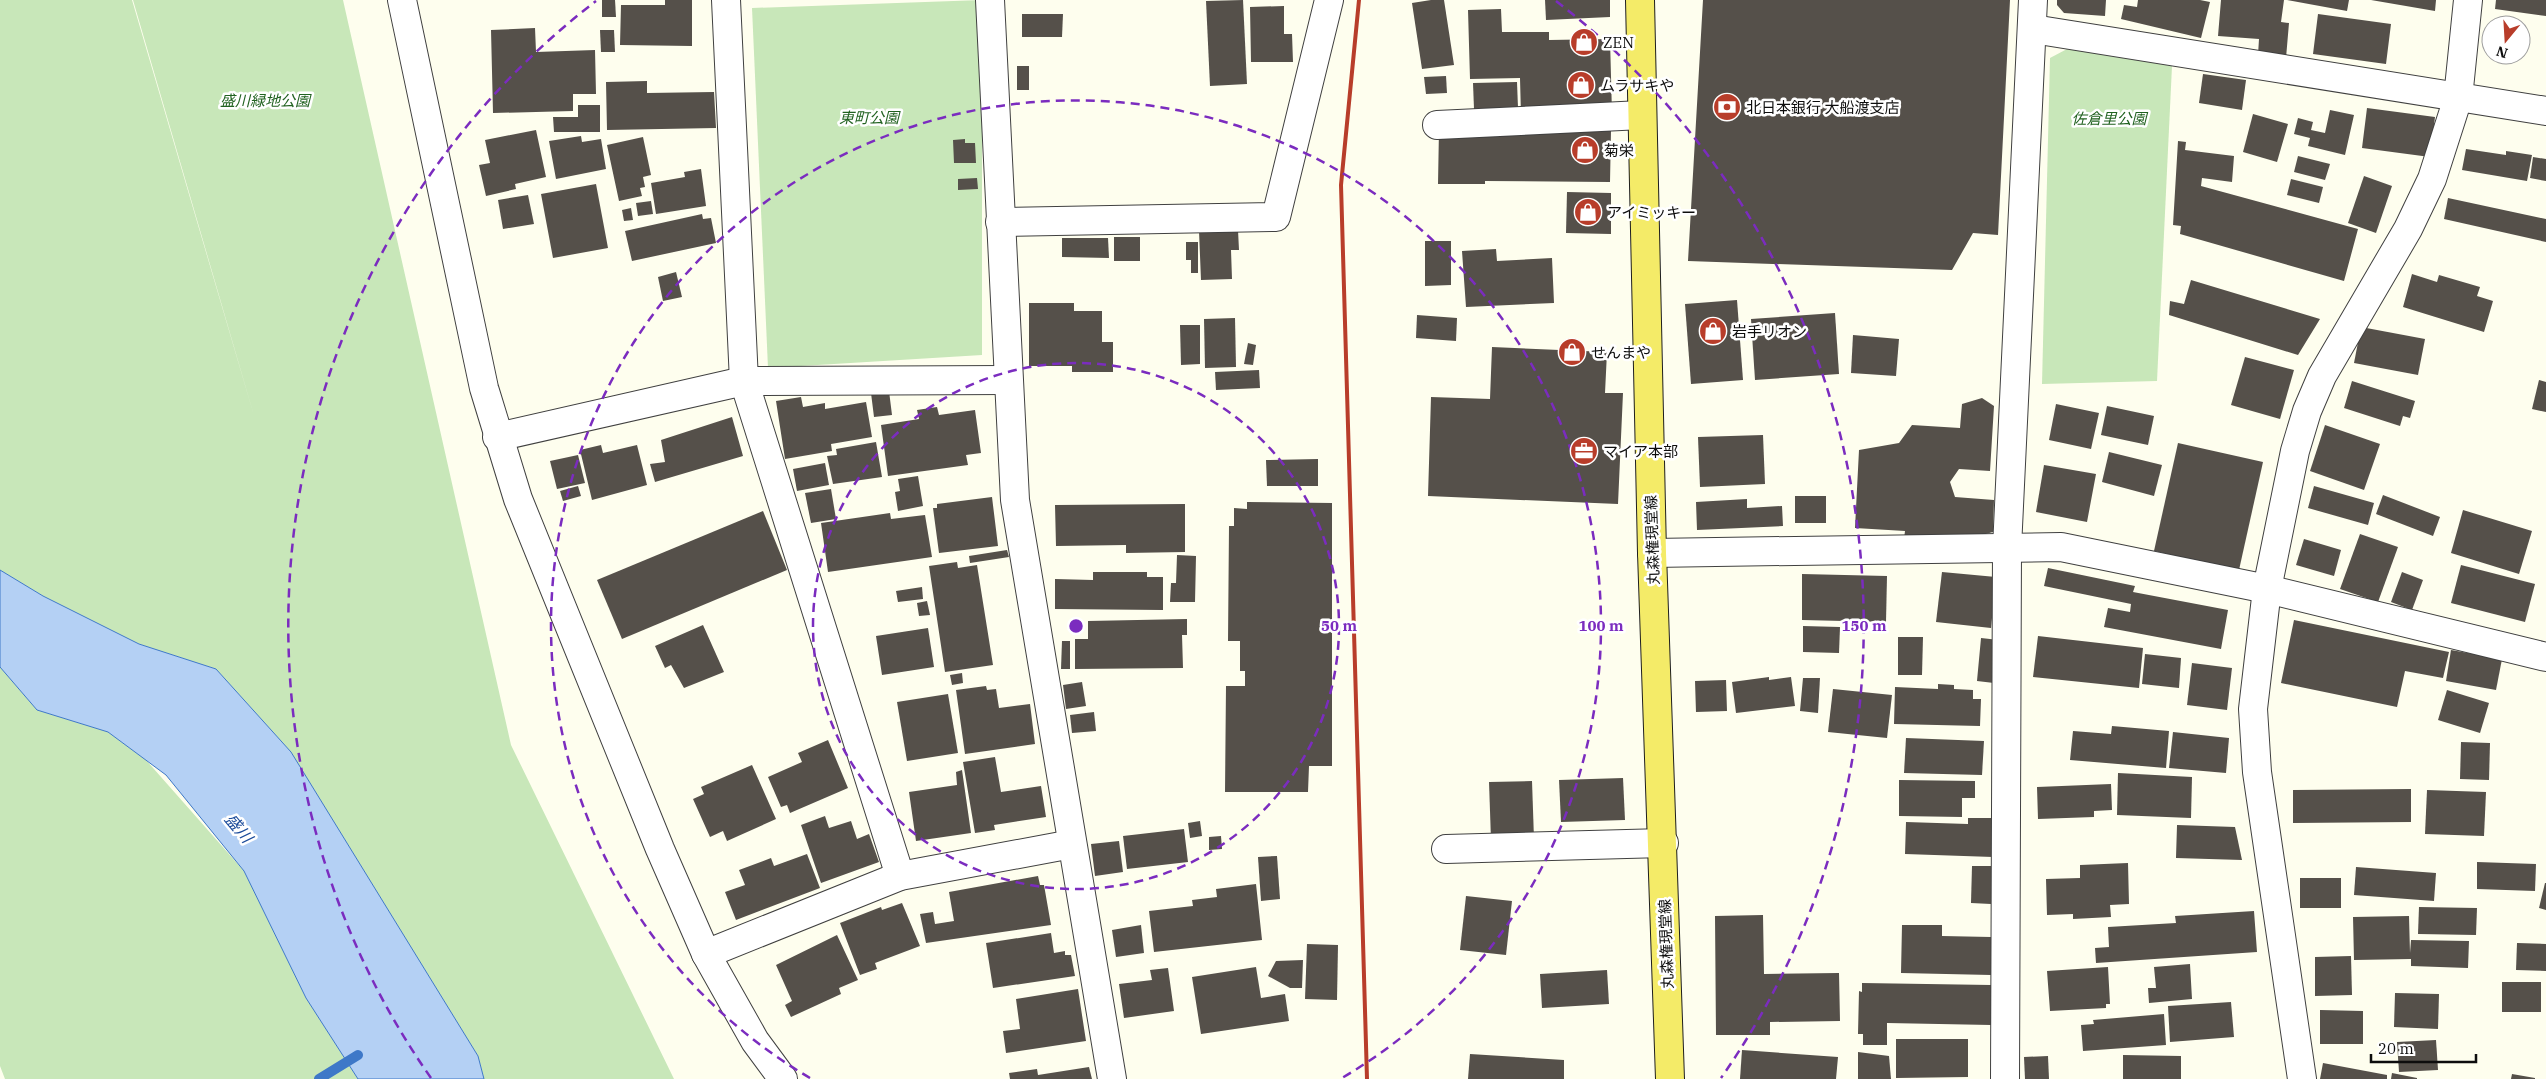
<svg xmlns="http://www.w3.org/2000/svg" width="2546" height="1079" viewBox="0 0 2546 1079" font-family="'IBM Plex Serif','Noto Sans JP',serif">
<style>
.green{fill:#c8e7b9}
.water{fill:#b4d0f4;stroke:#3e78c8}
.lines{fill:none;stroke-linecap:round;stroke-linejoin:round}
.stream{stroke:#3e78c8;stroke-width:10}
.building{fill:#55504a}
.minor-casing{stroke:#404040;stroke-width:30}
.major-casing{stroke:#1e1e1e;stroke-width:30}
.minor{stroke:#fff;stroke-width:28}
.major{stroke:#f4eb68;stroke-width:28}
.rail{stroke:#b83d2a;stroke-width:4}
.ring{fill:none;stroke:#7b2cbf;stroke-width:2.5;stroke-dasharray:9 6}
.labels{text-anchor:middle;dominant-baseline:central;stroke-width:5;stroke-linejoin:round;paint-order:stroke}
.poi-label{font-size:15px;fill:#0d0d0d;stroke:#fff;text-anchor:start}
.park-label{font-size:15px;font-style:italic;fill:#216220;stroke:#fff}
.street-label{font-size:15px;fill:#0d0d0d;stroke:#fff}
.water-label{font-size:16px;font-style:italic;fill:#1b4b9a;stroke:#fff}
.centre{fill:#7b2cbf;stroke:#fff;stroke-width:2.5}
.ring-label{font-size:15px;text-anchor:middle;font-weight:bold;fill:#7b2cbf;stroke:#fff;stroke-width:5;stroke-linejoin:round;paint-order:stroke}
</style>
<rect width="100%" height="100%" fill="#fefeee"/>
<g class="green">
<polygon points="0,0 132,0 257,426 133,0 343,0 511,745 674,1079 484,1079 478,1056 291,752 216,669 139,644 43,596 0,570"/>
<polygon points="982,0 982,355 768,368 752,8"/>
<polygon points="2067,49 2172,66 2157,381 2042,384 2050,58"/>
<polygon points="0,667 37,710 108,732 146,760 244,871 306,998 358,1079 5,1079 0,1066"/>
</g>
<polygon class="water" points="0,570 43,596 139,644 216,669 291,752 478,1056 484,1079 358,1079 306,998 244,871 166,775 108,732 37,710 0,667"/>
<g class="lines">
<polyline class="stream" points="319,1079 358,1055"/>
</g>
<g class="building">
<polygon points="602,0 615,0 616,17 602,17"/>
<polygon points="665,0 692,0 692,46 620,45 621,5 665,5"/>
<polygon points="1243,0 1247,84 1210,86 1206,1"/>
<polygon points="1431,0 1444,0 1454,65 1422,69 1412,3"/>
<polygon points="1545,0 1610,0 1610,17 1546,20"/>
<polygon points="1703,0 2010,0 1998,235 1973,233 1952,270 1688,261"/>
<polygon points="2057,0 2106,0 2105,16 2064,13 2057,5"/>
<polygon points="2138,0 2200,0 2210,2 2201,38 2121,19 2124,5 2137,7"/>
<polygon points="2221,0 2284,0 2281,22 2289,23 2286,58 2258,55 2259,39 2218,36"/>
<polygon points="2287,0 2349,0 2347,11"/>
<polygon points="2371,0 2436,0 2435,11"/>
<polygon points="2496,0 2546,0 2546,16 2495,9"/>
<polygon points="1284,6 1284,34 1292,34 1293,62 1251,62 1250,7"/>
<polygon points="1501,9 1502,32 1549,32 1549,40 1610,39 1612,114 1521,116 1520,78 1470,79 1468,10"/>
<polygon points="1022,14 1063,14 1062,37 1022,37"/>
<polygon points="2318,14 2391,24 2386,64 2313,54"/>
<polygon points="535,28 536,52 595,50 596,94 573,94 573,111 493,113 491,30"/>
<polygon points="600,30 614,30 615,52 601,52"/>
<rect x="1017" y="66" width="12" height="24"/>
<polygon points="2203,74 2246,80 2242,110 2199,103"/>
<polygon points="1446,76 1447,93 1426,94 1424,77"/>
<polygon points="647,81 647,93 714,92 716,128 607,130 606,82"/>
<polygon points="1517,82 1518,108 1474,109 1473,83"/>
<polygon points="578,105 600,105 600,132 554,132 553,117 578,117"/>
<polygon points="2367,108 2435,117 2430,157 2362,148"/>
<polygon points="2330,110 2354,115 2345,155 2308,146 2310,138 2294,134 2298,118 2313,122 2311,130 2325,133"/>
<polygon points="2253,114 2288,124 2277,162 2243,152"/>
<polygon points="1439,129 1611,131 1610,182 1485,181 1485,184 1438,184"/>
<polygon points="536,130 546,177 515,184 516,189 486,196 479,165 490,163 485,140"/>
<polygon points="581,136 582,142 601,139 606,169 556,179 549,141"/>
<polygon points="643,137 651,175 643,177 645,187 640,188 642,196 619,201 607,145"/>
<polygon points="965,139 965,143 975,143 976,163 954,163 953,140"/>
<polygon points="2178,141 2186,142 2185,150 2234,156 2232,182 2202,178 2201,186 2358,229 2344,281 2180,234 2181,226 2173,225"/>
<polygon points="2466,149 2506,155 2506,151 2532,155 2527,181 2462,170"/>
<polygon points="2298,156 2330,164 2325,180 2294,172"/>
<polygon points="2533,157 2546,159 2546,181 2530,178"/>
<polygon points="701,169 706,206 656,214 651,183 685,177 684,172"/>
<polygon points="2364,176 2392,186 2376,233 2348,223"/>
<polygon points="977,178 978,189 958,190 958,179"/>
<polygon points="2291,179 2323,187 2319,203 2287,195"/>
<polygon points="596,184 608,248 553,258 541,194"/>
<polygon points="1567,192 1611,193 1611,234 1566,233"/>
<polygon points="528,195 534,224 503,229 498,200"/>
<polygon points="2448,198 2546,219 2546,242 2444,219"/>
<polygon points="651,201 653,214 638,216 636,203"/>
<polygon points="631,208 633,220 624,221 622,210"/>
<polygon points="702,214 703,219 711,218 716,243 632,261 625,231"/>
<polygon points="1238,230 1239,250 1231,250 1232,279 1201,280 1199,231"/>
<rect x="1114" y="237" width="26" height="24"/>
<polygon points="1062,238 1108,238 1109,258 1062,257"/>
<polygon points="1425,241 1451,241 1451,285 1425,286"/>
<polygon points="1186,242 1198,242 1198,273 1191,273 1191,260 1186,260"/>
<polygon points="1496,249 1497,261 1552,258 1554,303 1466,307 1462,251"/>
<polygon points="676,272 682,297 663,301 658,277"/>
<polygon points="2412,274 2437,282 2439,275 2480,287 2477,296 2493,301 2484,332 2403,307"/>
<polygon points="2191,280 2320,319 2298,355 2169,315 2170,301 2184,304"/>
<polygon points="1737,300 1743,380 1691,384 1685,304"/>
<polygon points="1029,303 1074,303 1074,311 1102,311 1102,342 1113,342 1113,372 1072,372 1072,366 1029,366"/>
<polygon points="1835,313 1839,374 1755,380 1751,319"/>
<polygon points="1417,315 1457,318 1456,341 1416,338"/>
<polygon points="1235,318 1236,367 1205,368 1204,319"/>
<polygon points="1180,325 1200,325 1200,364 1181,365"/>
<polygon points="2361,327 2425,339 2418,375 2354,363"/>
<polygon points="1853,335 1899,339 1896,376 1851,373"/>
<polygon points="1248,343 1256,345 1253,365 1244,364"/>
<polygon points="1492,347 1607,352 1605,393 1623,393 1618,504 1428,496 1431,397 1490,399"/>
<polygon points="2245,357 2294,370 2280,419 2231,405"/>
<polygon points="1259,370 1260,388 1216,390 1215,372"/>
<polygon points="2539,380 2546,382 2546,412 2532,409"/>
<polygon points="2352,381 2415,401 2410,418 2403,416 2400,426 2344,408"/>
<polygon points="889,391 892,415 874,417 871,393"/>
<polygon points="801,397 803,407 825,403 825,409 866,402 872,437 831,444 832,451 785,459 776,401"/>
<polygon points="1982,398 1994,406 1990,471 1959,469 1950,482 1955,497 1994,500 1993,532 1956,542 1904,539 1905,531 1855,528 1859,450 1899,443 1912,425 1960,428 1962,404"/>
<polygon points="2056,404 2099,413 2091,449 2049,440"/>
<polygon points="2107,406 2154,416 2148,445 2101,435"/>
<polygon points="937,407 939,415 975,410 981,453 966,455 968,465 888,476 881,425 919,419 917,410"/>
<polygon points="732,417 743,456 655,482 650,464 665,462 661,440"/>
<polygon points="2325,425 2380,444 2364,490 2310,471"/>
<polygon points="1763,435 1765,484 1700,487 1698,437"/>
<polygon points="876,442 882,477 833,484 827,456 837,455 836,449"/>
<polygon points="2178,443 2263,462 2239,570 2154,551"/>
<polygon points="601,445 603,453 637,445 647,485 592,500 580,450"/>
<polygon points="2109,452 2162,465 2154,496 2102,482"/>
<polygon points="578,455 585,483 557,489 550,461"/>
<polygon points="1318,459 1318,486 1267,486 1266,460"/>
<polygon points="825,463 829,485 797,491 793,469"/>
<polygon points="2044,465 2096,474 2087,522 2036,512"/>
<polygon points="918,476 923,506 898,511 895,492 900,491 898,479"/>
<polygon points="578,486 581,496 563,501 560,491"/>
<polygon points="2314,486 2374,503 2368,525 2308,508"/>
<polygon points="831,489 836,519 811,523 805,493"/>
<polygon points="2383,495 2440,517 2433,536 2376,514"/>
<rect x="1795" y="496" width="31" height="27"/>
<polygon points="992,497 998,546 939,553 933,508 937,508 937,504"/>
<polygon points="1747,499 1747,508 1782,506 1783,526 1697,530 1696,502"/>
<polygon points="1247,502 1332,503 1332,766 1309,766 1308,792 1225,792 1226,686 1245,686 1245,671 1240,671 1240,641 1228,641 1229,526 1234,526 1234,508 1247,509"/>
<polygon points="1185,504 1185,552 1126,553 1126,545 1056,546 1055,505"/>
<polygon points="2463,510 2532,531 2519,574 2451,553"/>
<polygon points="763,511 787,570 622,639 597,580"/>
<polygon points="890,513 891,519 925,515 932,557 828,572 821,523"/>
<polygon points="2360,534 2398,547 2378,602 2340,589"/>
<polygon points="2304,539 2341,550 2334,576 2296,565"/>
<polygon points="1007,550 1009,557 970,563 969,556"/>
<polygon points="1177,555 1196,556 1195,602 1170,602 1171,583 1176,583"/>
<polygon points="957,562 958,568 977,565 993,665 945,672 929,566"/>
<polygon points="2461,565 2535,584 2525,622 2451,603"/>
<polygon points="2048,568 2135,586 2133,592 2228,610 2221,649 2104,627 2108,608 2130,612 2131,604 2044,586"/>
<polygon points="1093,572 1147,572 1147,577 1163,577 1163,610 1055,609 1055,579 1093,580"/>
<polygon points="1942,572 1996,577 1991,628 1936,622"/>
<polygon points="2402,572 2423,580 2412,610 2391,602"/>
<polygon points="1802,574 1887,576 1886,622 1802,620"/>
<polygon points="922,587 923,599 898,602 896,591"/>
<polygon points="927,601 930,615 919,616 917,603"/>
<polygon points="1187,619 1187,635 1182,635 1183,668 1075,669 1075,639 1088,639 1088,621"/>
<polygon points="2294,620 2449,652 2443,678 2405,671 2397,707 2281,683"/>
<polygon points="703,625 724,672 684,688 671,665 665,668 655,646"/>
<polygon points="1803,626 1840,627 1839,653 1803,652"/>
<polygon points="928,628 934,667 882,675 876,636"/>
<polygon points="2038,636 2143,648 2139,688 2033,677"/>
<polygon points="1898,637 1923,637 1922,675 1898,675"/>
<polygon points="1981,638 1999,640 1994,683 1977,681"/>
<polygon points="1062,641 1070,641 1070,669 1061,669"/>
<polygon points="2451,650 2502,659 2496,690 2446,681"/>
<polygon points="2145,654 2181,658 2179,688 2142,684"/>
<polygon points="2192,663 2232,668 2227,710 2187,705"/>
<polygon points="962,673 963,683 952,685 950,675"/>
<polygon points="1769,677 1769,680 1791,677 1795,706 1736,713 1732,682"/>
<polygon points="1803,678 1820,678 1818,713 1800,711"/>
<polygon points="1726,680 1727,711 1696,712 1695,681"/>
<polygon points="1082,682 1086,706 1066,709 1063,685"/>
<polygon points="1938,684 1954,685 1954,689 1973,690 1973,699 1981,699 1980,726 1894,724 1895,687 1938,689"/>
<polygon points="986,686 987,690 996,689 999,708 1030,704 1035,744 965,754 956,690"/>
<polygon points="1833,689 1892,695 1887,738 1828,732"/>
<polygon points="2447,690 2489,703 2480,733 2438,720"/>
<polygon points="948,694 958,753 907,761 897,702"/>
<polygon points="1094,712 1096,731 1072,733 1070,715"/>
<polygon points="2112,726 2169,731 2166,768 2070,760 2073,731 2111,734"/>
<polygon points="2173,732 2229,738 2226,773 2169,768"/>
<polygon points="1906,738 1984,741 1982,775 1904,773"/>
<polygon points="828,740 848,788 790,813 787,805 781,807 768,777 802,762 798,753"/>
<polygon points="2461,742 2490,743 2489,780 2460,779"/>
<polygon points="995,757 1001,792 1041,786 1046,817 994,825 995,830 975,833 963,762"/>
<polygon points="752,765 776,819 727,841 723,831 710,837 693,799 704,794 701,787"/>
<polygon points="962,770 971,833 916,841 909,792 957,785 956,772"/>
<polygon points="2118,773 2192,777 2191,818 2117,815"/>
<polygon points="1623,778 1625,820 1561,822 1559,780"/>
<polygon points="1899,780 1975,781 1975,798 1962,798 1962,817 1899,816"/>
<polygon points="1532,781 1534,839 1491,840 1489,782"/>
<polygon points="2111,784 2112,810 2094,811 2094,817 2038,819 2037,787"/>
<polygon points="2411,789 2411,822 2293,823 2293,790"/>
<polygon points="2427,790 2486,792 2484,836 2425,834"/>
<polygon points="825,816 829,828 851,821 857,839 869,834 879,862 821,883 801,825"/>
<polygon points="1968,818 1994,818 1993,857 1905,854 1906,822 1968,824"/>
<polygon points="1200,821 1202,836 1190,838 1188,823"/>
<polygon points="2177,825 2235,827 2242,860 2176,858"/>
<polygon points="1184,829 1188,862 1127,869 1123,836"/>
<polygon points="1221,836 1222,849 1209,850 1209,837"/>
<polygon points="1119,841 1123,872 1095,876 1091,844"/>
<polygon points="807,854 820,888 736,920 725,892 745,885 739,870 771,858 774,866"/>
<polygon points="1277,856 1280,899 1261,901 1258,857"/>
<polygon points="2477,862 2536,864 2535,891 2477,889"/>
<polygon points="2128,863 2129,904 2110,905 2111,917 2073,919 2073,914 2047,915 2046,879 2080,878 2080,865"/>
<polygon points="1972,866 1991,866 1991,904 1971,903"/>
<polygon points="2356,867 2436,873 2434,901 2354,895"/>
<polygon points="1038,876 1040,885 1044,885 1051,925 926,943 920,914 933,912 935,924 954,921 949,892"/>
<rect x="2300" y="878" width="41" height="30"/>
<polygon points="2545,883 2546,883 2546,910 2539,908"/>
<polygon points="1256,884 1262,940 1154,952 1149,911 1193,906 1192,900 1217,897 1216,889"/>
<polygon points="1466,896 1512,901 1506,955 1460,950"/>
<polygon points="902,903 920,946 875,963 877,969 860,975 840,923 881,907 882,910"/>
<polygon points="2419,907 2477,908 2476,935 2418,934"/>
<polygon points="2254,911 2257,952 2096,963 2095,948 2109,947 2108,927 2176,923 2175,916"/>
<polygon points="1763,915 1764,974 1839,973 1840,1021 1770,1022 1770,1035 1716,1035 1715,916"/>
<polygon points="2409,916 2410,953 2411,940 2469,941 2468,968 2411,966 2411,959 2354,960 2353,917"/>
<polygon points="1141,925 1144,953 1116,957 1112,930"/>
<polygon points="1902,925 1942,925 1942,936 1991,937 1991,975 1901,973"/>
<polygon points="1051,933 1054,953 1065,951 1065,955 1071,955 1075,976 993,988 986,943"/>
<polygon points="837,935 858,980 839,988 841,994 791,1017 785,1005 792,1001 776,965"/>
<polygon points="2517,943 2546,944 2546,971 2516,970"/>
<polygon points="1307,944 1338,945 1337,1000 1305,999"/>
<polygon points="2351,956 2352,995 2315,996 2315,957"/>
<polygon points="1303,960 1302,988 1290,988 1268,976 1276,961"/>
<polygon points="2190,964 2192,999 2149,1003 2148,988 2156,988 2154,967"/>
<polygon points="1256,967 1261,998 1285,994 1289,1021 1201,1034 1192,977"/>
<polygon points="2108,967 2110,1004 2106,1004 2106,1008 2050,1011 2047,971"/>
<polygon points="1168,968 1174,1011 1124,1018 1119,984 1152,980 1150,970"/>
<polygon points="1607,970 1609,1004 1542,1008 1540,974"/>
<rect x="2502" y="982" width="39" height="30"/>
<polygon points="1862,983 1991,985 1991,1025 1887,1023 1887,1045 1863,1045 1863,1034 1858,1034 1859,991 1862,992"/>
<polygon points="1078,989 1086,1041 1006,1053 1003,1031 1020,1029 1016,999"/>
<polygon points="2395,993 2439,994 2438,1029 2394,1027"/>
<polygon points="2231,1002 2234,1037 2170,1042 2168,1006"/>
<polygon points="2320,1010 2363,1011 2363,1044 2320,1044"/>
<polygon points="2164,1014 2166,1045 2083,1051 2081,1025 2094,1024 2093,1020"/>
<polygon points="1896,1039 1968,1039 1968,1077 1896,1078"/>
<polygon points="2436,1040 2438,1070 2399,1072 2397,1042"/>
<polygon points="1742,1050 1838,1057 1836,1079 1740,1079"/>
<polygon points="1858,1052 1889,1056 1891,1079 1858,1079"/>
<polygon points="1470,1054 1564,1060 1564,1079 1468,1079"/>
<polygon points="2123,1055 2181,1056 2181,1079 2123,1079"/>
<polygon points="2048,1056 2049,1079 2025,1079 2024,1057"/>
<polygon points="2323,1063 2387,1075 2387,1079 2320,1079"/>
<polygon points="1089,1067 1092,1079 1010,1079 1009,1073 1037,1069 1038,1075"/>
<polygon points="2392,1073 2417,1078 2417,1079 2391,1079"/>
<polygon points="2512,1074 2535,1078 2535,1079 2511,1079"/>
</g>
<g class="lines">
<g class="minor-casing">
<g id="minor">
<polyline points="402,0 484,388 518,499 660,849 706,954 755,1041 783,1079"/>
<polyline points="726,0 744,381 900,876"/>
<polyline points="990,0 1015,500 1112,1079"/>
<polyline points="2033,29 2546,111"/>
<polyline points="1437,125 1642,115"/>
<polyline points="1000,222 1276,217 1329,0"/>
<polyline points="497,437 744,381 1008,380"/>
<polyline points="1652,553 2061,547 2267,589 2546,657"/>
<polyline points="1446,849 1664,843"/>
<polyline points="706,954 900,876 1072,844"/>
<polyline points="2005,1079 2007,548 2033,0"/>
<polyline points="2302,1079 2257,772 2253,709 2267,589 2295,451 2307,411 2322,376 2408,229 2432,179 2458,98 2468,0"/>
</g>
</g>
<g class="major-casing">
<polyline id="major" points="1640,0 1652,553 1670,1079"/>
</g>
<use href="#minor" class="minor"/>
<use href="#major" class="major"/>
<polyline class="rail" points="1359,0 1341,185 1367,1079"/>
</g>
<g class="ring">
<circle cx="1076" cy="626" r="263"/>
<path d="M810 1078A525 525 0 1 1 1342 1078"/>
<path d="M431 1078A788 788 0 0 1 596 1M1556 1A788 788 0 0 1 1721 1078"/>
</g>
<defs>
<g id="shop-disc" transform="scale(1.4375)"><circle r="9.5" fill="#b83d2a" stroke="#fff"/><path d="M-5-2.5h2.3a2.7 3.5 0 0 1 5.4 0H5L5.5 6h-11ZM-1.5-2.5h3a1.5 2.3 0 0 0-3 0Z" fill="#fff"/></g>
<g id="bank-disc" transform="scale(1.4375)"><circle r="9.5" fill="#b83d2a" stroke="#fff"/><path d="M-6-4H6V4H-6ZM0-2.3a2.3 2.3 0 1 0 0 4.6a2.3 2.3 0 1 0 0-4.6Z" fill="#fff"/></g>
<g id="office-disc" transform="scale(1.4375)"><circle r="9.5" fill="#b83d2a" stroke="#fff"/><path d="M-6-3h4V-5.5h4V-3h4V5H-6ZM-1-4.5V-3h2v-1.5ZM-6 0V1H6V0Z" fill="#fff"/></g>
</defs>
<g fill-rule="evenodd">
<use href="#shop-disc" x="1584" y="42"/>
<use href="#shop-disc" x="1581" y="85"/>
<use href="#bank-disc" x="1727" y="107"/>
<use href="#shop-disc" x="1585" y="150"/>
<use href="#shop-disc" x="1588" y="212"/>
<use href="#shop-disc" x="1713" y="331"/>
<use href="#shop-disc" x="1572" y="352"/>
<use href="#office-disc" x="1584" y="451"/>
</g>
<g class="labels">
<g class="poi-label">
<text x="1603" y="42">ZEN</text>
<text x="1600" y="85">ムラサキや</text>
<text x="1746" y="107">北日本銀行 大船渡支店</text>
<text x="1604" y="150">菊栄</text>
<text x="1607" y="212">アイミッキー</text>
<text x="1732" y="331">岩手リオン</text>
<text x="1591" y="352">せんまや</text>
<text x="1603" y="451">マイア本部</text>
</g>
<g class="park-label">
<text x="265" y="100">盛川緑地公園</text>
<text x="869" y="117">東町公園</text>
<text x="2109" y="118">佐倉里公園</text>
</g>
<g class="street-label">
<text transform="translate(1652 540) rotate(-92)">丸森権現堂線</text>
<text transform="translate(1666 944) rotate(-92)">丸森権現堂線</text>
</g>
<g class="water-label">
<text transform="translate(239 828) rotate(50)">盛川</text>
</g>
</g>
<circle cx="1076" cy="626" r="8" class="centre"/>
<g class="ring-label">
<text x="1339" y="631">50 m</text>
<text x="1601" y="631">100 m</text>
<text x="1864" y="631">150 m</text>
</g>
<g transform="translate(2506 40) rotate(198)"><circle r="24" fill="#ffffff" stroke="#9e9e9e"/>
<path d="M0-4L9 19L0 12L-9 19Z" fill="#b83d2a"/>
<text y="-8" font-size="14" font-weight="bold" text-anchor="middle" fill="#0d0d0d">N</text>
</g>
<path d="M2371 1054v8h105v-8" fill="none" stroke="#0d0d0d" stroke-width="2.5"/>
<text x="2378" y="1054" font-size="15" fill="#0d0d0d" stroke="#ffffff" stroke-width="4" paint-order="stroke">20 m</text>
</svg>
